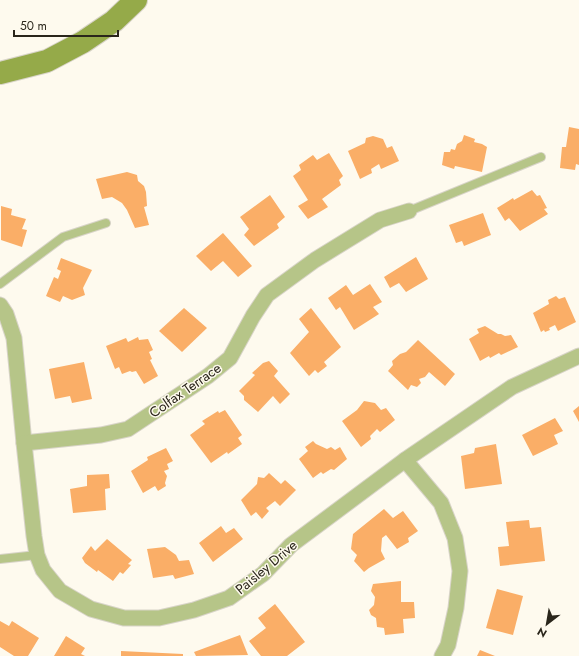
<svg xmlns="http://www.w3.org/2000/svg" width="579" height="656" viewBox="0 0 579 656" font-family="Jost,sans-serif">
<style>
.building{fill:#faae67}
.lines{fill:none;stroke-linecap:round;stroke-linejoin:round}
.lane-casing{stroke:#d8d4c8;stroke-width:10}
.street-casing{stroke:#d8d4c8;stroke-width:17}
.secondary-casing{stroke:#d8d4c8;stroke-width:24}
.lane{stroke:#b6c588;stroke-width:8}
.street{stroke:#b6c588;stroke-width:15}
.secondary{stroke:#95aa49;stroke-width:22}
.labels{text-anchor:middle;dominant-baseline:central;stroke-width:3;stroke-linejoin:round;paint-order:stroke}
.street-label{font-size:14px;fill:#2a261b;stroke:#fefaee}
</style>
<rect width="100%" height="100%" fill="#fefaee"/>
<g class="building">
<polygon points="569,127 579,129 579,165 576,164 575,170 560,168 562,147 566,147"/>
<polygon points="464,135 475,139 474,142 482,144 487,147 482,172 455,166 454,169 442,165 444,152 450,152 451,149 455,150 457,144 462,141"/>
<polygon points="373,136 383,139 387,148 392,146 399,161 381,169 379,164 371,169 372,173 360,179 348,151 365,143 366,138"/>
<polygon points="329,153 343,176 339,180 341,185 322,199 328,207 308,219 298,206 308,200 293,176 301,170 299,165 313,155 317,160"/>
<polygon points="127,172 137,175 138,181 144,186 146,192 147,206 144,207 149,225 135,228 127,210 122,203 112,197 102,199 96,179"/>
<polygon points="532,190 537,196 540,195 547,208 544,209 548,214 520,231 509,218 505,221 497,208 513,198 514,200"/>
<polygon points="270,195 285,217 277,224 279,228 254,246 244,235 249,229 240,217"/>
<polygon points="1,206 12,209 11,215 26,219 22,229 27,230 22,247 1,240"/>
<polygon points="483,213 491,235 464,246 462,241 456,243 449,225"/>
<polygon points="223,233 252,266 238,277 223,261 211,271 196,256"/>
<polygon points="416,257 428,279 406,292 399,283 390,288 384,277"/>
<polygon points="61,258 92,270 83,288 85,295 72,300 63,296 60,302 46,296 54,277 58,279 61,271 57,269"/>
<polygon points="370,284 382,302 373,307 379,314 354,330 340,307 336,310 328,298 346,285 353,295"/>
<polygon points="556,296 559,299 565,297 576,322 558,331 555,325 549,328 550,330 545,332 544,330 541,332 533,313 549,304 548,300"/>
<polygon points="184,308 207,328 182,352 159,331"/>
<polygon points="311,308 341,347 324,362 327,366 318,373 315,370 309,376 290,353 309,332 299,319"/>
<polygon points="485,326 498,334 501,334 505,336 511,335 518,347 501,355 499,353 490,358 489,356 480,361 469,339 479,333 477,329"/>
<polygon points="138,337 139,340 148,339 153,350 149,352 152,359 150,360 158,376 144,384 136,371 132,372 130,371 122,374 119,367 115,369 106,346 126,338 128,342"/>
<polygon points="418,340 455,374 445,386 429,372 425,377 419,379 421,383 417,387 411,385 408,390 388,371 393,365 392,361 400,354 406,352"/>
<polygon points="269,361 278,371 274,376 290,394 280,404 273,396 258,412 244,400 244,396 239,391 255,375 252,373 263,363"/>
<polygon points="84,362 92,399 72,403 70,396 55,399 49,369"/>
<polygon points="364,401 375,403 381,410 386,408 395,420 380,432 377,429 370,436 371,439 361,447 342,421 357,410"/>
<polygon points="579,406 579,422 573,411"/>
<polygon points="225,410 242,435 238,438 242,444 228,454 227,452 211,463 190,435 205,424 202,421 218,411 219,413"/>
<polygon points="555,418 563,431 554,435 558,444 533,456 522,435"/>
<polygon points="313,441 316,444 327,449 331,447 335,450 340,447 347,459 334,470 331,469 323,474 321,472 313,478 299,459 308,451 305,447"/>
<polygon points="496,444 502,484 465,489 461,456 474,453 475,448"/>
<polygon points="166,448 173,461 167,464 169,469 164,471 167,476 165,483 166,486 158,491 155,486 143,493 131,471 148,460 147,457"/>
<polygon points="269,473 281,484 285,480 296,490 280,506 275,501 266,508 269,511 262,519 256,512 251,516 241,500 257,484 258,477 264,478"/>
<polygon points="109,474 110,488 105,489 106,510 73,513 70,489 87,486 87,475"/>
<polygon points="384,509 393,518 403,511 418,531 408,538 409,542 397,549 386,535 382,538 381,551 385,559 369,568 364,572 354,561 357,555 351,549 353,534"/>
<polygon points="529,520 530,528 541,527 545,561 500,566 498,547 509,546 506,522"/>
<polygon points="221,526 226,533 234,528 243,539 213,562 199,543"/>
<polygon points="107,539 132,560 128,564 131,565 123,574 120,572 113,581 98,570 97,572 85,563 82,558 91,546 95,551"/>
<polygon points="165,547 176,555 179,561 189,560 194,574 175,579 173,575 153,578 147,549"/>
<polygon points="401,581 401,602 414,602 415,618 403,619 404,633 385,635 384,628 377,627 376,618 371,615 369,610 374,605 375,597 371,591 373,584"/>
<polygon points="497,589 523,596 513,635 486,628"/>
<polygon points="275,604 305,642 287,656 261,656 249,641 266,628 258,618"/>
<polygon points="0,621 9,626 12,621 39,638 28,656 14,656 0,647"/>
<polygon points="240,635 248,655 196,656 194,652"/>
<polygon points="66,636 85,648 81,654 85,656 54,656"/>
<polygon points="480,650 495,656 477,656"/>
<polygon points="121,651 183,654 183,656 121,656"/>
</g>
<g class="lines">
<g class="lane-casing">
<g id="lane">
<polyline points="409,211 541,157"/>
<polyline points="0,284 63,237 106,223"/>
<polyline points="0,559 37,555"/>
</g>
</g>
<g class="street-casing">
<g id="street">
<polyline points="0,305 6,314 14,338 24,443 34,536 37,555 43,570 60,591 91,609 124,618 159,618 194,610 229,598 263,574 291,545 405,460 512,387 579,356"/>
<polyline points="24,443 101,435 128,429 208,376 230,358 253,316 267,295 315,260 380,220 409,211"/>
<polyline points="405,460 441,503 455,538 460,571 456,608 448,645 442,656"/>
</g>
</g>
<g class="secondary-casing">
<polyline id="secondary" points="0,73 47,61 83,42 114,21 136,0"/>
</g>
<use href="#lane" class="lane"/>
<use href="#street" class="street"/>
<use href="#secondary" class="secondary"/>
</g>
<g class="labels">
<g class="street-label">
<text transform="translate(185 390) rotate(-35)">Colfax Terrace</text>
<text transform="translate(266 567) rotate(-40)">Paisley Drive</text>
</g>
</g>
<g transform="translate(547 624) rotate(211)" stroke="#fefaee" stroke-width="3" paint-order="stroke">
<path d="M0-3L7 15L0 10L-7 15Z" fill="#2a261b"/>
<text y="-6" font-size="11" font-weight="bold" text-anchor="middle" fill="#2a261b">N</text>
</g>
<path d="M14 30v6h104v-6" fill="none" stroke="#2a261b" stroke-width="2"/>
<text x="20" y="30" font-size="12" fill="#2a261b" stroke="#fefaee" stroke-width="3" paint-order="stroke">50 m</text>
</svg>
